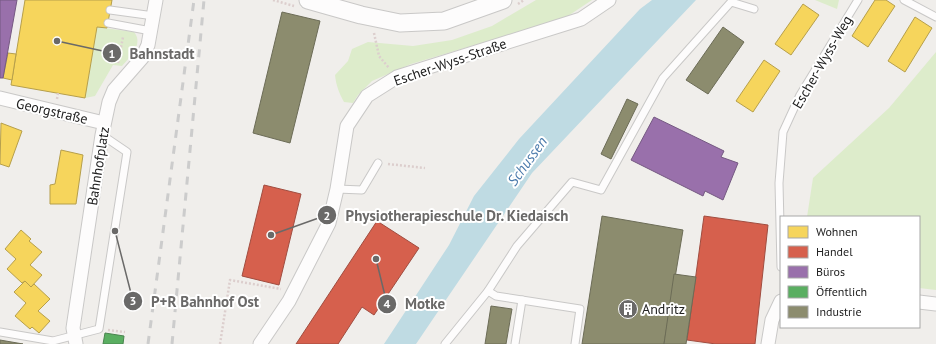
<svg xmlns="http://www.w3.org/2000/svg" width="936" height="344" viewBox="0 0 936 344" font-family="'PT Sans',sans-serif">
<rect width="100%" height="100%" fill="#f0eeeb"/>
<g fill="#ddeccb">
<path d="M536 0H592L565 18 411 64 372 81 358 95 353 103 344 102C339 93 336 85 335 75L348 61 352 49 368 42 413 46 452 40 492 26Z"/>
<path d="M815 0H839L837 9Z"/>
<path d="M97 27 134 32C144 44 130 57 122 66L113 65 95 96 85 98Z"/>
<path d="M936 52V290L919 288V217H807L813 178 889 108Z"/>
</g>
<path fill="#bfdbe3" d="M652 0H696L532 173 416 344H384L449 245 474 196 519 139 640 9Z"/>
<g fill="#f6d55c" stroke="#b69f4b">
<path d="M25 0H112L107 28 97 27 85 98 11 85Z"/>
<path d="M875 0H886L895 6 868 47 852 36Z"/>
<path d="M803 4 819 15 791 55 775 44Z"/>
<path d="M915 17 932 28 905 72 888 61Z"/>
<path d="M8 53 16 54 12 80 3 78Z"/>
<path d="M764 60 780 71 753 112 736 101Z"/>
<path d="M1 123 22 131 9 167 0 164Z"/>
<path d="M61 150 83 155 76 204H50V185L55 184Z"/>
<path d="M21 230 31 239 29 241 42 252 30 265 42 275 31 287 25 281 22 283 7 269 16 259 5 249Z"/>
<path d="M25 281 31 287 34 284 50 299 38 311 50 321 39 333 32 327 30 329 15 316 26 303 14 292Z"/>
</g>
<g fill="#d6604d" stroke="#a04d40">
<path d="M264 185 301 194 279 285 242 276Z"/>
<path d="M704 216 768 225 755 344H716L687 340Z"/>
<path d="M377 221 419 248 374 315 362 307 338 344H296Z"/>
</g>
<g fill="#9970ab" stroke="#755982">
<path d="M0 0H17L3 78H0Z"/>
<path d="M654 117 724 151 721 157 738 163 723 200 705 191 703 196 631 160Z"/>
</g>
<path fill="#5aae61" stroke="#49844e" d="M105 333 124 336 123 344H103Z"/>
<g fill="#8c8c6e" stroke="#6c6c57">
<path d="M282 12 320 21 290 143 253 133Z"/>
<path d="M723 27 744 42 708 94 686 80Z"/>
<path d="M627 99 638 104 611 159 601 154Z"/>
<path d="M602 216 683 230 664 344H582Z"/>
<path d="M674 274 696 277 686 344H664Z"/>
<path d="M491 306 512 309 506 344H485Z"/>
<path d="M0 340 23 344H0Z"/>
</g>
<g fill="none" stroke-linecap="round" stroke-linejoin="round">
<defs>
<g id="service">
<path d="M904 0 936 17"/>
<path d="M110 10 154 16"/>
<path d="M108 23 151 31"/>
<path d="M337 189 362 190 378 163"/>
<path d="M781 267 779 183 783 132 800 95 858 0"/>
<path d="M488 291 496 296 580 309 575 344"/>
<path d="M0 332 53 341 99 329 127 152 102 135"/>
<path d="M445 344 488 291 517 246 572 182 601 190 663 78 731 2 754 9"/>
<path d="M515 344 522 300"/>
</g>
<g id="minor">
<path d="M0 98 104 123"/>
<path d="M919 302 936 304"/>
<path d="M76 344 73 328 102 135 109 102 114 90 142 58 148 45 156 0"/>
<path d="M260 344 289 301 329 223 337 189 347 126 367 96 397 77 581 19 609 0"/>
<path d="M768 344 772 320 781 301"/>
</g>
<path id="tertiary" d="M308 0 361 15 400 23 444 21 503 0"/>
</defs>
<use href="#service" stroke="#c9c8c7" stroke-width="9"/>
<use href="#minor" stroke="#c9c8c7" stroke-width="15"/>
<use href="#tertiary" stroke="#c9c8c7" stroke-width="19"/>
<g stroke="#dccecd" stroke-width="2.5" stroke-dasharray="2 2" stroke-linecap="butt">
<path d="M273 0 294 6"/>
<path d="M518 4 524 0"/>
<path d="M374 33 379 56 389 68"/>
<path d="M118 63 123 37"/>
<path d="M57 99 58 93"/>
<path d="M388 164 425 168"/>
<path d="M108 330 125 332"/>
<path d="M220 344 230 280 281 289"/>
</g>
<use href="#service" stroke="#fdfcfc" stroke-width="7"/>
<use href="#minor" stroke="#fdfcfc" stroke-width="13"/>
<use href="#tertiary" stroke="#fdfcfc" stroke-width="17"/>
<g stroke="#ccc" stroke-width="3" stroke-dasharray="8 8" stroke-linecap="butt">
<path d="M148 344 194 0"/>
<path d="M172 344 204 0"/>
</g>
</g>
<defs>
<symbol id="building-disc" viewBox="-11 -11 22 22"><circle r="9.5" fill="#6a6968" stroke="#fff"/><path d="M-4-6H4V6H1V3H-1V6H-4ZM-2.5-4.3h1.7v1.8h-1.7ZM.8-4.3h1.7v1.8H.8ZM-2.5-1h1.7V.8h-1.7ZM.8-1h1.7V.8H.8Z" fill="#fff"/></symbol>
</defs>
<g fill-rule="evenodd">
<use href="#building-disc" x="617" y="298" width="22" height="22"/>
</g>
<g text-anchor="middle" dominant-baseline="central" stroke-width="4" stroke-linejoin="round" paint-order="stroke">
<g font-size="14" fill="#222" stroke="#fff">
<text transform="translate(450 62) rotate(-19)">Escher-Wyss-Straße</text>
<text transform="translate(822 62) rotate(-60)">Escher-Wyss-Weg</text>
<text transform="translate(52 111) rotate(13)">Georgstraße</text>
<text transform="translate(98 166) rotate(-81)">Bahnhofplatz</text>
</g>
<g font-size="14" fill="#222" stroke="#fff" text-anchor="start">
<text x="642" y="309">Andritz</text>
</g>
<g font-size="15" font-style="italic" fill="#4a7aab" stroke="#fff">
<text transform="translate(527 161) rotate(-54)">Schussen</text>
</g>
</g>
<path fill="none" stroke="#6a6968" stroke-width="1.5" d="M57 41L112 53M271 235L327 215M115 231L133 301M376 259L387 304"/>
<g fill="#6a6968" stroke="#fff" stroke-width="1.5">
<circle cx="57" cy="41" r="4"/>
<circle cx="271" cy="235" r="4"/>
<circle cx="115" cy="231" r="4"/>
<circle cx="376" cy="259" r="4"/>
<circle cx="112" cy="53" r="10"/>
<circle cx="327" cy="215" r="10"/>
<circle cx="133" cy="301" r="10"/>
<circle cx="387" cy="304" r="10"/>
</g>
<g font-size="12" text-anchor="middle" font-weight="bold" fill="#fff">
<text x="112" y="58">1</text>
<text x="327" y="220">2</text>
<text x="133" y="305">3</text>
<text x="387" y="308">4</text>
</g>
<g font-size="15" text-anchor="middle" font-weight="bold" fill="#6a6968" stroke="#fff" stroke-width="4" stroke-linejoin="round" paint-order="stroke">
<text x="162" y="59">Bahnstadt</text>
<text x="457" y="221">Physiotherapieschule Dr. Kiedaisch</text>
<text x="205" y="307">P+R Bahnhof Ost</text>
<text x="425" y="309">Motke</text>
</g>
<rect x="780" y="216" width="140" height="112" fill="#ffffff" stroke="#a7a7a7"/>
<rect x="788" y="226" width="20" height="12" fill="#f6d55c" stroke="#a7a7a7"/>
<text x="816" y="236" font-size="12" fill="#222222">Wohnen</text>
<rect x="788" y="246" width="20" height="12" fill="#d6604d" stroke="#a7a7a7"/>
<text x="816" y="256" font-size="12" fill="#222222">Handel</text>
<rect x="788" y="266" width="20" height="12" fill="#9970ab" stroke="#a7a7a7"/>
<text x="816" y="276" font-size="12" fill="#222222">Büros</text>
<rect x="788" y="286" width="20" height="12" fill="#5aae61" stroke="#a7a7a7"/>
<text x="816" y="296" font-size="12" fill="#222222">Öffentlich</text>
<rect x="788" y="306" width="20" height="12" fill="#8c8c6e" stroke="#a7a7a7"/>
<text x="816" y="316" font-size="12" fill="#222222">Industrie</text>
</svg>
